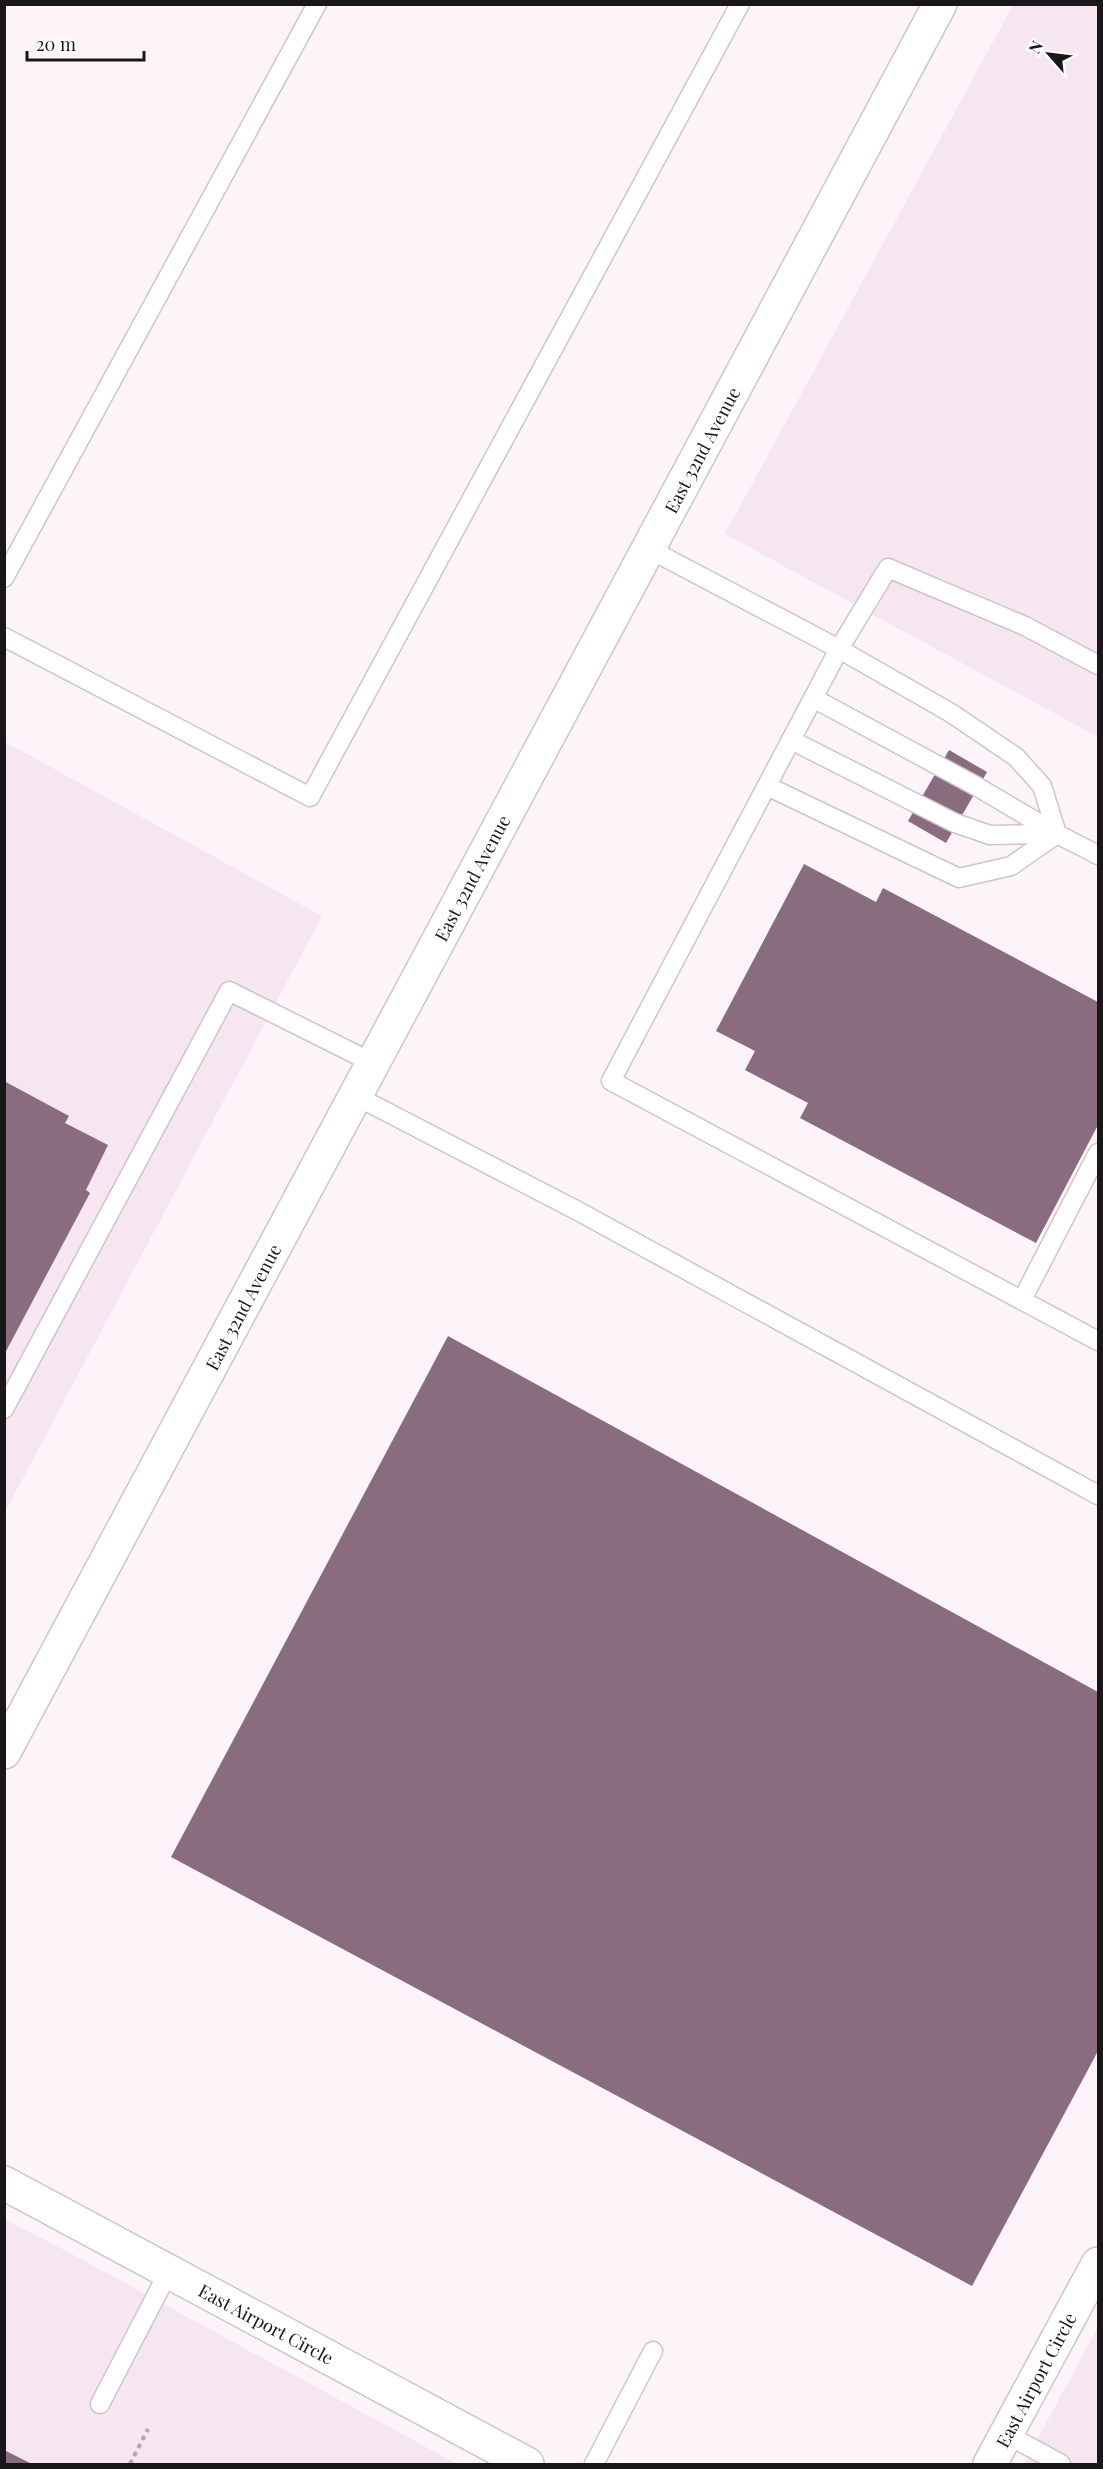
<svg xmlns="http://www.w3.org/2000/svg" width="1103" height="2469" viewBox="0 0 1103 2469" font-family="'Playfair Display',serif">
<rect width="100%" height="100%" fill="#fcf4f9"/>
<g fill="#f6e6f0">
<path d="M1013 5H1098V737L725 534Z"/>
<path d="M5 742 322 916 5 1512Z"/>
<path d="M4 2219 70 2253 457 2464H5Z"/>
<path d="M1098 2327V2464H1024Z"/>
</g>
<g fill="#8a6c7f">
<path d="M949 750 987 772 946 843 908 821Z"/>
<path d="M804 864 876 902 883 888 1098 1002V1125L1036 1243 800 1118 808 1103 745 1070 755 1051 716 1031Z"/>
<path d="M4 1081 69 1116 65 1123 108 1145 86 1190 90 1193 4 1355Z"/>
<path d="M448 1336 1098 1692V2051L972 2286 171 1857Z"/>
<path d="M4 2450 32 2464H4Z"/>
</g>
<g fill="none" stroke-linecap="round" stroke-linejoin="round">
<defs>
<g id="lane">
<path d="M649 549 839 649 951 713 1016 757 1042 786 1057 834"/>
<path d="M4 578 317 4"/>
<path d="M4 637 310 797 740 4"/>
<path d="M1098 665 1025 626 888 568 839 649 611 1081 1098 1341"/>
<path d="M813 698 976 786 1057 834"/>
<path d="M791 740 955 823 990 835 1057 834"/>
<path d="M767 786 959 878 1011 866 1057 834 1098 855"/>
<path d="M356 1096 576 1210 1098 1495"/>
<path d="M1022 1300 1098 1153"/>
<path d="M4 1409 229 991 373 1063"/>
<path d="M100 2404 169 2271"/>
<path d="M1006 2434 1061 2464"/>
<path d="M594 2464 653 2351"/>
</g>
<g id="street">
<path d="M4 2183 527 2464"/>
<path d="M990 2464 1098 2264"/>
</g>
<path id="secondary" d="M4 1752 940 4"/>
</defs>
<use href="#lane" stroke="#cdc5ca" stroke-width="21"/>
<use href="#street" stroke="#cdc5ca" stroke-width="36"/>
<use href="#secondary" stroke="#cdc5ca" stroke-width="36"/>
<path stroke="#aea8ac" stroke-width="4" stroke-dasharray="4.5 4.5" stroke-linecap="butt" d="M130 2464 148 2429"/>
<use href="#lane" stroke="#fff" stroke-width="18"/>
<use href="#street" stroke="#fff" stroke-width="33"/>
<use href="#secondary" stroke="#fff" stroke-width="33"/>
</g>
<g text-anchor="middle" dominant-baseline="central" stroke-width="4.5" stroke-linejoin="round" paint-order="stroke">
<g font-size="18" fill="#1a1719" stroke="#fff">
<text transform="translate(702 450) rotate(-62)">East 32nd Avenue</text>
<text transform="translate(472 878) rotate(-62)">East 32nd Avenue</text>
<text transform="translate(243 1307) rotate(-62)">East 32nd Avenue</text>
<text transform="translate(266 2324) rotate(28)">East Airport Circle</text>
<text transform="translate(1036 2380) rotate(-62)">East Airport Circle</text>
</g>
</g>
<rect width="1103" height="2469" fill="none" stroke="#1a1719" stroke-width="12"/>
<g transform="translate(1049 54) rotate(298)" stroke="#ffffff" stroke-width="4.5" paint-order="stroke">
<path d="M0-4.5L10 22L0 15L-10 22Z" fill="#1a1719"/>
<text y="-9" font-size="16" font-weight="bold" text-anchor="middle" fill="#1a1719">N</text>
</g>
<path d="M27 51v9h117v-9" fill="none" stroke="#1a1719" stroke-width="3"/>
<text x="36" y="51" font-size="18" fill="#1a1719" stroke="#ffffff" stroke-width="4.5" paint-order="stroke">20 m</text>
</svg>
